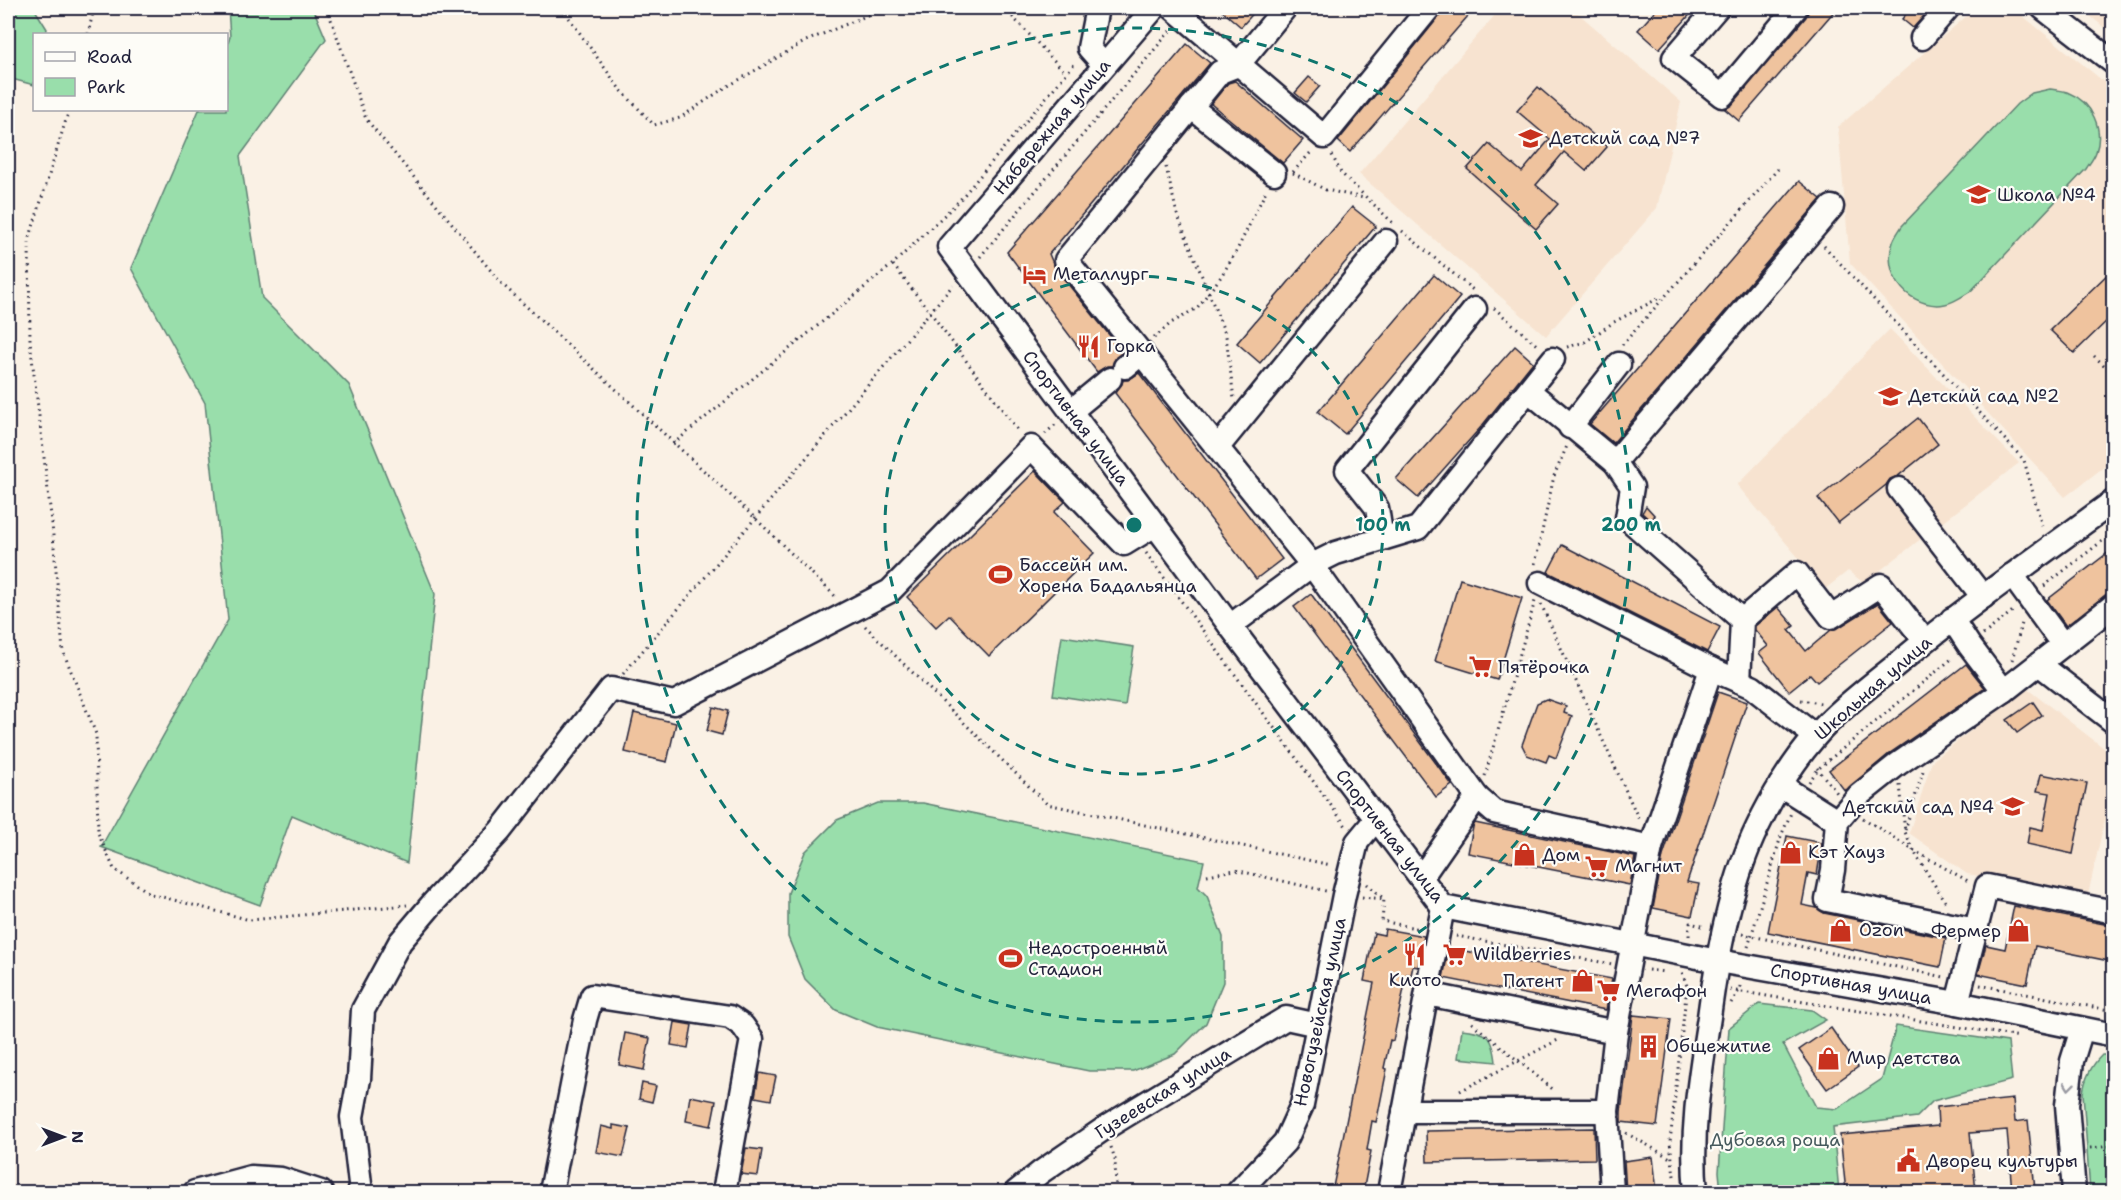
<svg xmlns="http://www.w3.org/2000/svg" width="2121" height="1200" viewBox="0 0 2121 1200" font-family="'Shantell Sans',sans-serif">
<rect width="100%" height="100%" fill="#faf1e5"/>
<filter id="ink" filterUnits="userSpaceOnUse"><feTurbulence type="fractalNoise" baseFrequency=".0167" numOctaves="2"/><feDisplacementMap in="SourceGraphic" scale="12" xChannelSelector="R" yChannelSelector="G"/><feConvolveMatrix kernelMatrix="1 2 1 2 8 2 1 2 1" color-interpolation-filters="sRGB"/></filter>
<g filter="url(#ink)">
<g fill="#f7e3d0">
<path d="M1501 8H1572L1681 102 1657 208 1546 336 1359 174Z"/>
<path d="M1976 8H2013L2113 89V460L2065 497 1850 263 1838 127Z"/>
<path d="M2096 8H2113V34L2090 16Z"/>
<path d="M1890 329 2019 463 1864 583 1848 571 1825 589 1737 485Z"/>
<path d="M2026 688 2113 755V782L2088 895 1967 874 1909 833 1932 761Z"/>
</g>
<g fill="#99deab" stroke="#5e8073" stroke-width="1.5">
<path d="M8 8H34L47 29 46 34H34V85L8 78Z"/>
<path d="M228 8H313L326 39 240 156 262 298 349 385 435 594 407 863 292 815 260 905 101 847 228 620 205 403 131 268 199 110H226L227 46 230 37Z"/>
<path d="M2050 89C2056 90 2064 90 2069 93 2092 102 2104 129 2096 152 2094 158 2089 164 2086 169L1971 291C1960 298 1950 305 1937 305 1905 304 1882 272 1893 242 1895 236 1899 231 1902 226L2017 104 2032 93Z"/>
<path d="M1062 636 1134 647 1125 706 1053 695Z"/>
<path d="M878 803H923L1204 861 1198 887 1207 896 1223 937V982L1206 1023 1175 1054 1133 1071H1089L877 1027 836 1010 805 979 788 937V893L805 852 837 820Z"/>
<path d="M1759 1004 1812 1010 1826 1020 1783 1044 1816 1107 1837 1109 1882 1079 1896 1026 2008 1042 2012 1080 1933 1101 1917 1117 1833 1127 1839 1192H1721L1719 1172 1729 1028Z"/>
<path d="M1462 1029C1488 1032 1493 1035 1496 1062L1458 1058Z"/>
<path d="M2102 1055H2113V1192H2090L2083 1093C2085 1077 2091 1066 2102 1055Z"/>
</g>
<g fill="#efc39e" stroke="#22223b" stroke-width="1.5">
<path d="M1219 8H1258L1241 27Z"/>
<path d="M1446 8H1475L1350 152 1338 141Z"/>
<path d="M1658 8H1696L1659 49 1638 30Z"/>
<path d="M1809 8H1837L1739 121 1725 109 1732 105 1806 17Z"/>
<path d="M1911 8H1931L1913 28 1902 19Z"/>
<path d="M1187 44 1210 63 1049 254 1055 268 1123 352 1116 357 1112 366H1107L1097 372 1007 252Z"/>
<path d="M1309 77 1320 86 1306 102 1295 93Z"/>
<path d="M1235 81 1303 140 1283 163 1211 104 1228 83Z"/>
<path d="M1538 87 1607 147 1586 171 1564 152 1536 185 1558 204 1536 229 1467 169 1489 144 1522 172 1550 139 1517 111Z"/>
<path d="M1799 181 1821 199 1613 443 1590 424Z"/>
<path d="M1352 207 1376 226 1260 363 1237 343Z"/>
<path d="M2114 268V314L2074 353 2050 330Z"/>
<path d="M1434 275 1460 297 1345 434 1318 412Z"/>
<path d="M1515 346 1533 362 1481 427 1418 498 1396 479Z"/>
<path d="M1139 373 1282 559 1256 579 1115 393 1122 384 1123 380H1128Z"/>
<path d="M1918 418 1938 444 1898 476 1890 479 1886 485 1838 523 1818 498Z"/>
<path d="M1035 471 1065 502 1054 512 1094 553 989 656 949 615 936 627 907 597Z"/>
<path d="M1646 506 1655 516 1650 520 1642 513Z"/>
<path d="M1562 545 1720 627 1707 652 1548 572Z"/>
<path d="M2114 548V588L2066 626 2047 600Z"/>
<path d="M1460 579 1522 598 1497 680 1435 661Z"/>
<path d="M1311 594 1452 785 1436 797 1294 607Z"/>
<path d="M1878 603 1893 622 1817 682 1810 674 1789 691 1759 653 1768 646 1755 630V626L1778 607 1794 626 1789 630 1806 651 1831 630 1838 628Z"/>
<path d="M1966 664 1985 688 1890 753 1845 791 1829 770Z"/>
<path d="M1718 692 1747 702 1687 882 1699 884 1692 916 1653 908 1663 856Z"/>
<path d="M1546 699 1566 706 1564 713 1572 716 1556 758 1549 755 1546 762 1527 755 1522 745 1537 703Z"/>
<path d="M2033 702 2042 715 2017 733 2007 720Z"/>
<path d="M713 707 728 711 722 735 707 731Z"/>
<path d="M634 713 676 723 667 762 625 752Z"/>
<path d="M2041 774 2087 783 2073 854 2027 844 2030 827 2043 830 2050 793 2037 791Z"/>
<path d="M1475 823 1635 857 1630 885 1468 853 1473 827Z"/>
<path d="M1787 836 1822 843 1817 875 1808 873 1802 905 1817 908 1824 913 1946 938 1940 967 1768 932Z"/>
<path d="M2014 906 2114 926V962L2035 946 2027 984 1978 974 1986 945 2005 949Z"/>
<path d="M1385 929 1424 936 1418 967 1413 966 1411 975 1407 974 1393 1041 1390 1040 1384 1068 1387 1069 1378 1114 1376 1122 1372 1121 1367 1150 1371 1151 1363 1192H1332L1374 983 1364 981 1374 933 1384 935Z"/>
<path d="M1449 948 1612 979 1606 1010 1443 978Z"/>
<path d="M1633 1015 1671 1019 1657 1126 1621 1122V1112Z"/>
<path d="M675 1022 692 1025 688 1048 671 1045Z"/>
<path d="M1831 1028 1858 1067 1827 1089 1799 1050Z"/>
<path d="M625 1033 650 1038 644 1070 619 1065Z"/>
<path d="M759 1073 776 1076 771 1100 755 1097Z"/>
<path d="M642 1083 656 1086 652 1102 639 1099Z"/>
<path d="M690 1096 716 1101 711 1126 686 1121Z"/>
<path d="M2013 1099 2015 1122 2028 1120 2035 1190 2012 1192 2007 1130 1970 1133 1976 1192H1846L1840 1135 1938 1126 1937 1107Z"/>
<path d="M613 1125 630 1128 623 1157 596 1152 601 1126 613 1129Z"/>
<path d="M1594 1128 1595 1159 1427 1162 1426 1131Z"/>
<path d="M746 1148 762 1150 758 1176 741 1174Z"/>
<path d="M1653 1157 1657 1192H1626L1624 1161Z"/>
</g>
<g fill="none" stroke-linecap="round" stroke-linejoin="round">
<defs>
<g id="minor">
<path d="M1097 8 1089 48 1104 65"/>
<path d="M1154 8 949 247 1230 626 1443 907 1718 961 1957 1003 2114 1035"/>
<path d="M1173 8 1324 137 1429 8"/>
<path d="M1285 8 1238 65 1220 72 1066 260 1312 565 1477 797 1421 878"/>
<path d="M1717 8 1674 58 1722 96 1796 8"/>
<path d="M2043 8 2114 63"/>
<path d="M1922 38 1948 8"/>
<path d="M1191 107 1274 173"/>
<path d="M1125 367 1142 353"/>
<path d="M1529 391 1615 462 1632 487 1627 518 1742 620"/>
<path d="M1071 411 1110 379"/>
<path d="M1570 427 1619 364"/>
<path d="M1218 447 1386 241"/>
<path d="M1615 462 1832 207"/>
<path d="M1899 489 1983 597"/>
<path d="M1382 539 1377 508 1347 470 1475 309"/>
<path d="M2012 575 2063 645"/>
<path d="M1540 583 1711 669 1752 687 1815 736"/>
<path d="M1952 619 1969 645 2004 691"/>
<path d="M1230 626 1312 565 1336 553 1418 528 1553 359"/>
<path d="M2039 664 2114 722"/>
<path d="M1739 681 1742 620 1797 573 1831 617 1881 585 1925 641"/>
<path d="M1780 785 1837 821"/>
<path d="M1477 797 1494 812 1651 847"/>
<path d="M1976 930 1827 900 1833 870 1837 821 1859 795 1898 764 2004 691 2114 605"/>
<path d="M1427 994 1616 1032"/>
<path d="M1957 1003 1987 886 2114 912"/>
<path d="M1404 1111H1607"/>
<path d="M195 1192 251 1177 281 1179 321 1192"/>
<path d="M361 1192 352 1117 359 1079 363 1010 400 942 433 903 500 831 611 689 674 703 890 591 1031 447 1124 544 1155 525"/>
<path d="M551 1192 585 1020 592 996 730 1017 743 1026 752 1039 724 1192"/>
<path d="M1016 1192 1041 1172 1105 1128 1286 1018 1318 1025"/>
<path d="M1238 1192 1285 1142 1302 1105 1344 895 1357 842 1376 819"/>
<path d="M1389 1192 1443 907"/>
<path d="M1612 1192 1607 1111 1616 1032 1651 847 1711 669"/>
<path d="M1696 1192C1690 1133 1700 1075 1709 1017 1717 956 1730 884 1757 828 1771 798 1793 762 1815 737 1837 711 1870 686 1896 665 1966 607 2040 555 2114 501"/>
<path d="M2074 1192 2067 1105 2072 1061 2082 1029"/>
</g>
</defs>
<use href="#minor" stroke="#22223b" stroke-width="27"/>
<g stroke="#22223b" stroke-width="3" stroke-dasharray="1.5 4.5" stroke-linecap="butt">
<path d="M327 8 366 119 501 283 755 518 837 598"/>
<path d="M562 8 619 88 654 125 680 118 723 89 806 41 885 8"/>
<path d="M1004 8 1066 73"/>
<path d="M88 34 94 8"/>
<path d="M69 110 29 240 30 341 52 524 63 651 96 734 98 833 114 869 151 894 250 920 407 905"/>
<path d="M1332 155 1341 173 1393 223"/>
<path d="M1166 167 1177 214 1226 336 1234 399"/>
<path d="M1293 172 1313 150"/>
<path d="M1293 173 1326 190 1364 198"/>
<path d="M1402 231 1473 290"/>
<path d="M1824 246 2024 460 2043 530"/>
<path d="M980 257 1171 30"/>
<path d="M893 265 930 312 1019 432"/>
<path d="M1494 308 1539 347"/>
<path d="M1154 338 1171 323 1197 308 1220 278 1235 254 1267 189"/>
<path d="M1622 345 1778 169"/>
<path d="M1567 347 1585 342 1614 322 1661 297"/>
<path d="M2094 356 2114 374"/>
<path d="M1045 434 1056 424"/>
<path d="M673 444 893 264 958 202 1076 62"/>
<path d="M1146 553 1346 826"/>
<path d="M1535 564 1554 476 1567 446"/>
<path d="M2044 586 2114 532"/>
<path d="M1541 604 1640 822"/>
<path d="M865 626 1047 804 1331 865"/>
<path d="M1983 635 2015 609"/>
<path d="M2012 660 2022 623"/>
<path d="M623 674 953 285"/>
<path d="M1801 700 1821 703"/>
<path d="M1817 768 1837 793"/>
<path d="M1485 776 1535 601"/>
<path d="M1809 782 1818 769 1954 657"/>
<path d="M1900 785 1905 832 1913 850 1947 905"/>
<path d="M1863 818 1913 850 1968 881"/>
<path d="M1905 830 1923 771"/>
<path d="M1207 875 1235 870 1326 891"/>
<path d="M1367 884 1384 899"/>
<path d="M1362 897 1384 899 1382 921 1420 929"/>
<path d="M1742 934 1944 977"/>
<path d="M1456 936 1612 964"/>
<path d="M1689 936 1690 923 1706 927"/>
<path d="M1748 947 1781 836 1791 813"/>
<path d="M1648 970 1665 972"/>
<path d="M1980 985 2114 1011"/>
<path d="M1730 990 2020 1037"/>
<path d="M1731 1003 1739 991 1741 982"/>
<path d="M1472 1023 1555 1091"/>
<path d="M1460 1091 1558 1040"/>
<path d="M1626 1133 1672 1159"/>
<path d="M1111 1147 1115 1159 1116 1192"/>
<path d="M2090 1148 2114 1146"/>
<path d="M1674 1176 1670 1142 1687 986 1682 972"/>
</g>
<use href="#minor" stroke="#fdfcf7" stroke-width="22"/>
</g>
<defs><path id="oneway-chevron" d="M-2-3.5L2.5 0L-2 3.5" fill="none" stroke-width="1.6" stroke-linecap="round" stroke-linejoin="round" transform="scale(1.5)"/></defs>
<use stroke="#9a9aa2" href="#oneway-chevron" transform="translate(2069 1086) rotate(97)"/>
</g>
<g fill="none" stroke="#0f766e" stroke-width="3" stroke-dasharray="10 8">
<circle cx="1134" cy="525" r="249"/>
<circle cx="1134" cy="525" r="497"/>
</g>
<defs>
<symbol id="school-bare" viewBox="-9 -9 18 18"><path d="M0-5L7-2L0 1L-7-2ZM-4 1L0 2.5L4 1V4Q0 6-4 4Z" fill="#c8321e" stroke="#fdfcf7" stroke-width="2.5" paint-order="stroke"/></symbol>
<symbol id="hotel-bare" viewBox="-9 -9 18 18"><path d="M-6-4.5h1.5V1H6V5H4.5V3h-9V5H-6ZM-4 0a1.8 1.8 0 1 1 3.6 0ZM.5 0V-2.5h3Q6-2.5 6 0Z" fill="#c8321e" stroke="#fdfcf7" stroke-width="2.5" paint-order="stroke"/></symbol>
<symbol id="restaurant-bare" viewBox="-9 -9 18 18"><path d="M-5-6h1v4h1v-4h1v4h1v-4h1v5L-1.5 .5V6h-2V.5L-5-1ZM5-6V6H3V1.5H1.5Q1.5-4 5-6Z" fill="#c8321e" stroke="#fdfcf7" stroke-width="2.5" paint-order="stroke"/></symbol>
<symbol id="stadium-bare" viewBox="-9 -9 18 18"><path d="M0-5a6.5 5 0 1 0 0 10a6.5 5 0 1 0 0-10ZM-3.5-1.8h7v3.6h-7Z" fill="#c8321e" stroke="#fdfcf7" stroke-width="2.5" paint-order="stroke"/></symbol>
<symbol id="supermarket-bare" viewBox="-9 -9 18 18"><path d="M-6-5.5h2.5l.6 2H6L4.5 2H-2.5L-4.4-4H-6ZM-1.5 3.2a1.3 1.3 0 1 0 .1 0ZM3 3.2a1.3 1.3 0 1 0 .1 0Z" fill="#c8321e" stroke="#fdfcf7" stroke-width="2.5" paint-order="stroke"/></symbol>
<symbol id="shop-bare" viewBox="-9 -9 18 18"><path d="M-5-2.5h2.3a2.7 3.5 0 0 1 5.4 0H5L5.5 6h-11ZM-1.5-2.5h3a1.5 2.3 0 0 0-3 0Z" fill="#c8321e" stroke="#fdfcf7" stroke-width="2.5" paint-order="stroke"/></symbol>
<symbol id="building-bare" viewBox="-9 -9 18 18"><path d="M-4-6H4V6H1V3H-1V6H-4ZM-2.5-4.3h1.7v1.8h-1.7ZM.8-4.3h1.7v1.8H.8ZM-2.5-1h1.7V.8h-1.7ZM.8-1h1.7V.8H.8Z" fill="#c8321e" stroke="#fdfcf7" stroke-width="2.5" paint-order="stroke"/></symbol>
<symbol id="civic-bare" viewBox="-9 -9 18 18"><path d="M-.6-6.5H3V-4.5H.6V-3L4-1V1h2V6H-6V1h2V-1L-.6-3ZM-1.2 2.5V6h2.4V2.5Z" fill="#c8321e" stroke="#fdfcf7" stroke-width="2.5" paint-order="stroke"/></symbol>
</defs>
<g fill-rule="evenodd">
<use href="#school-bare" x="1514" y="122" width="33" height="33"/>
<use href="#school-bare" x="1962" y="178" width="33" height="33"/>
<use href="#hotel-bare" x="1018" y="258" width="33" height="33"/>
<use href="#restaurant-bare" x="1072" y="330" width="33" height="33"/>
<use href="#school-bare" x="1874" y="380" width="33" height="33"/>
<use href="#stadium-bare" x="984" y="558" width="33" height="33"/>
<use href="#supermarket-bare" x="1464" y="650" width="33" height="33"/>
<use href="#school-bare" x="1996" y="790" width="33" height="33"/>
<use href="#shop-bare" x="1774" y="836" width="33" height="33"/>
<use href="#shop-bare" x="1508" y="838" width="33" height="33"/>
<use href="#supermarket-bare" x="1580" y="850" width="33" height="33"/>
<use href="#shop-bare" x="1824" y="914" width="33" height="33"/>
<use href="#shop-bare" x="2002" y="914" width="33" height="33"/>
<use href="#restaurant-bare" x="1398" y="938" width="33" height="33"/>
<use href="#supermarket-bare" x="1438" y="938" width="33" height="33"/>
<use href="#stadium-bare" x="994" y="942" width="33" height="33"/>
<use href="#shop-bare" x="1566" y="964" width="33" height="33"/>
<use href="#supermarket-bare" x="1592" y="974" width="33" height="33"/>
<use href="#building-bare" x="1632" y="1030" width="33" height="33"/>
<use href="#shop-bare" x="1812" y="1042" width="33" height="33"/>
<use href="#civic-bare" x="1892" y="1144" width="33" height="33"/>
</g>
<g text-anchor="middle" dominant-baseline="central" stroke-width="4.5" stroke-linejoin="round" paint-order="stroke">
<g font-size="18" fill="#22223b" stroke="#fdfcf7">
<text transform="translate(1052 127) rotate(-50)">Набережная улица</text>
<text transform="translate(1076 418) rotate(53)">Спортивная улица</text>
<text transform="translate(1873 688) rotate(-41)">Школьная улица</text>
<text transform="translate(1390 836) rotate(52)">Спортивная улица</text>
<text transform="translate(1851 984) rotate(10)">Спортивная улица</text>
<text transform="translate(1320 1012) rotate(-78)">Новогузейская улица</text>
<text transform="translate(1163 1093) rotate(-32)">Гузеевская улица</text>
</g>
<g font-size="18" fill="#22223b" stroke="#fdfcf7" text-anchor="start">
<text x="1549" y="138">Детский сад №7</text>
<text x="1997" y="195">Школа №4</text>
<text x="1053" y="274">Металлург</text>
<text x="1107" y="346">Горка</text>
<text x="1908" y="396">Детский сад №2</text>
<text x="1019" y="565">Бассейн им.<tspan x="1019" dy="21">Хорена Бадальянца</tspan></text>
<text x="1498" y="667">Пятёрочка</text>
<text x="1994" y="807" text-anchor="end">Детский сад №4</text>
<text x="1808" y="852">Кэт Хауз</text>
<text x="1542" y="855">Дом</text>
<text x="1615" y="866">Магнит</text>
<text x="1859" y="930">Ozon</text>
<text x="2001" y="931" text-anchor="end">Фермер</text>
<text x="1028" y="948">Недостроенный<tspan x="1028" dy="21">Стадион</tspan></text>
<text x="1473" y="954">Wildberries</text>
<text x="1415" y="980" text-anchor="middle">Киото</text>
<text x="1564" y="981" text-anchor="end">Патент</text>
<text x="1626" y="991">Мегафон</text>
<text x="1666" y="1046">Общежитие</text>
<text x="1847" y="1058">Мир детства</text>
<text x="1926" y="1161">Дворец культуры</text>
</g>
<g font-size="18" fill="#465a5d" stroke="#fdfcf7">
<text x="1775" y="1140">Дубовая роща</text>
</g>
</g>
<circle cx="1134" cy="525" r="9" fill="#0f766e" stroke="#fdfcf7" stroke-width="3"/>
<g font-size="18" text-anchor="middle" font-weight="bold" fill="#0f766e" stroke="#fdfcf7" stroke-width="4.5" stroke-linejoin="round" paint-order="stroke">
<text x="1383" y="531">100 m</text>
<text x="1631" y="531">200 m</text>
</g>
<rect width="2121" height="1200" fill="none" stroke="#fdfcf7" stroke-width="30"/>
<rect x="15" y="15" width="2091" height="1170" fill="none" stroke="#22223b" stroke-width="2" filter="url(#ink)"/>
<rect x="33" y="33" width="195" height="78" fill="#fdfcf7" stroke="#a5a5ac" stroke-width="1.5"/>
<rect x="45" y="52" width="30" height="9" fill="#fdfcf7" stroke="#a5a5ac" stroke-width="1.5"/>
<text x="87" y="63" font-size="18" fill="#22223b">Road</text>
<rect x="45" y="78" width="30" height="18" fill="#99deab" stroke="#a5a5ac" stroke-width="1.5"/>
<text x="87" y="93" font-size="18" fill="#22223b">Park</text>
<g transform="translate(63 1137) rotate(90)" stroke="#fdfcf7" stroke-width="4.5" paint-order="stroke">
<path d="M0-4.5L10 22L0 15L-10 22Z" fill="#22223b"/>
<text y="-9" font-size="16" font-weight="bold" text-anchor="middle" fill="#22223b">N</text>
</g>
</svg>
